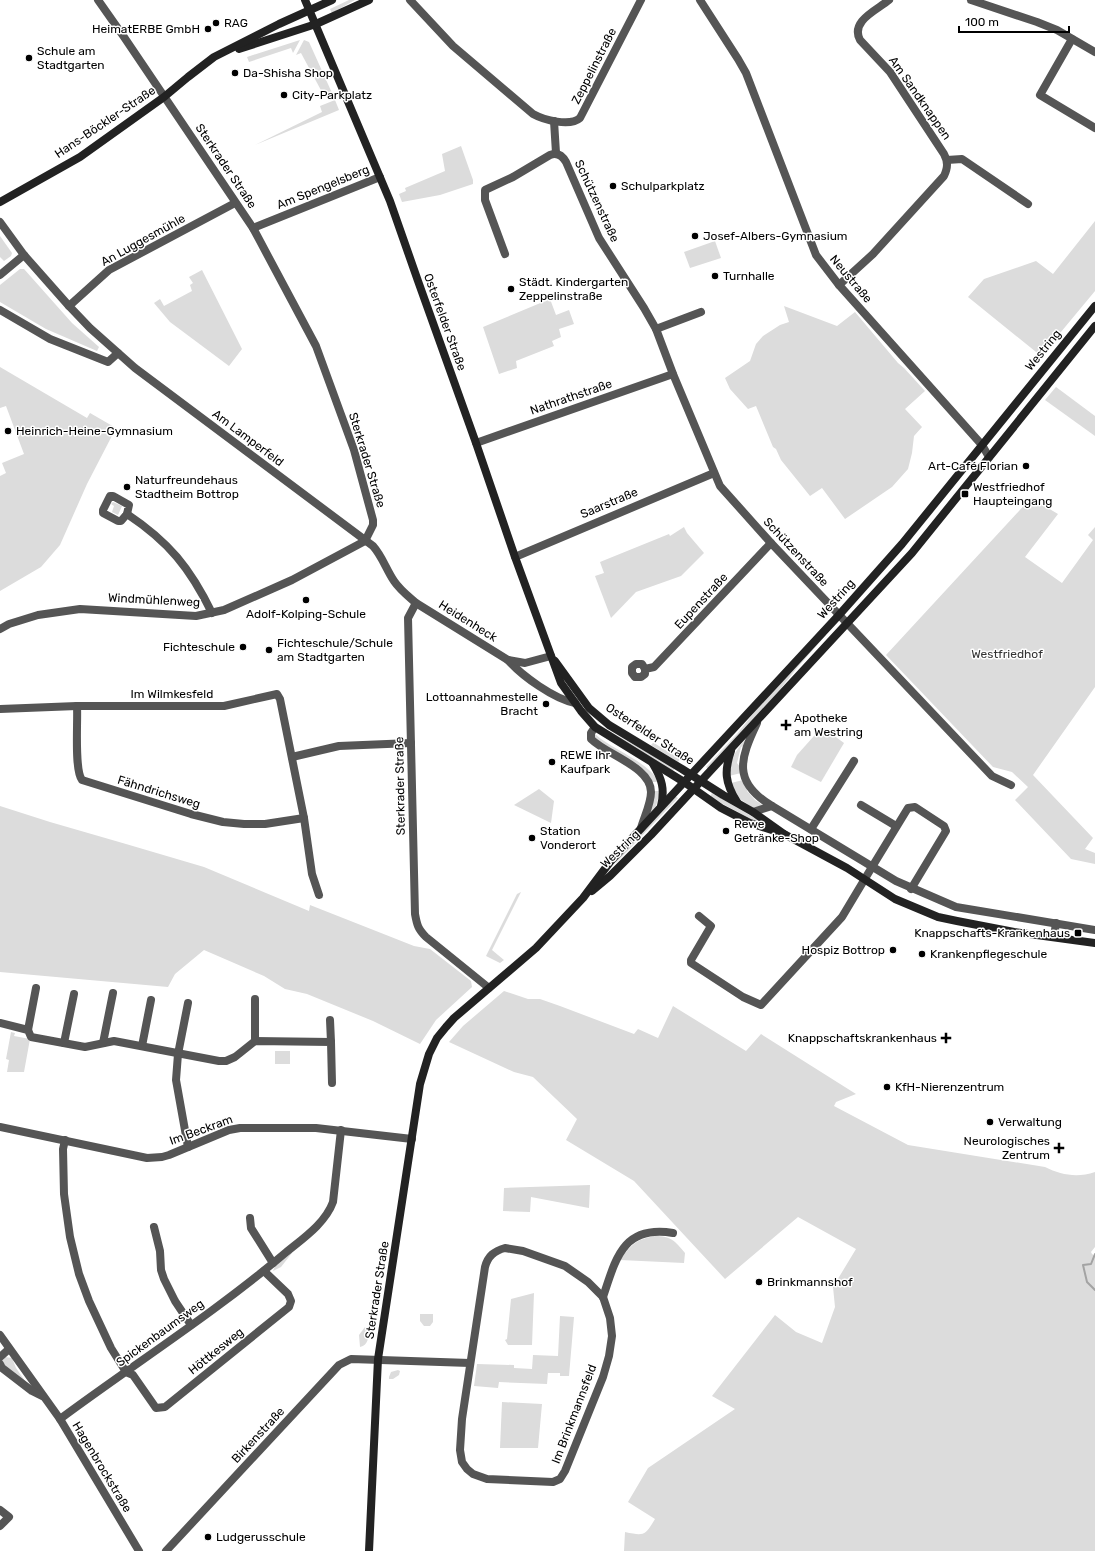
<svg xmlns="http://www.w3.org/2000/svg" width="1095" height="1551" viewBox="0 0 1095 1551" font-family="Rubik,sans-serif">
<rect width="100%" height="100%" fill="#fff"/>
<g fill="#dcdcdc">
<path d="M349 0H355L332 13 330 9Z"/>
<path d="M300 40 293 53 291 48 249 62 247 57Z"/>
<path d="M304 40 309 42 332 93 320 99 318 97 323 94 301 53 296 55Z"/>
<path d="M335 100 339 110 255 145 322 112 320 106Z"/>
<path d="M461 146 473 180V184L440 195 402 202 399 194 406 191 405 188 445 171 442 154Z"/>
<path d="M1095 221V291L1041 356 968 297 984 279 1036 261 1053 274Z"/>
<path d="M0 236 12 253 11 256 4 261 0 257Z"/>
<path d="M715 241 721 258 690 268 684 252Z"/>
<path d="M20 269H24L72 323 99 347 97 351 46 329 0 302V285Z"/>
<path d="M202 270 242 349 229 366 170 322 154 303 160 299 164 306 192 291 190 285 193 283 189 277Z"/>
<path d="M550 299 556 315 569 310 574 324 559 329 561 337 552 341 554 346 516 361 517 368 499 374 483 327Z"/>
<path d="M784 306 837 326 855 312 898 363 904 368 925 391 905 409 922 427 914 436 912 453 908 469 892 487 845 519 822 488 810 496 781 460 776 449 773 447 756 406 748 409 730 389 725 378 750 361 756 344 763 336 780 325 789 322Z"/>
<path d="M0 367 87 418 90 413 116 428 87 484 60 545 41 567 0 591V476L6 473 2 463 24 454 6 406 0 408Z"/>
<path d="M1056 387 1095 416V436L1045 400Z"/>
<path d="M1031 498 1058 514 1025 557 1062 583 1093 540 1088 535 1095 527V687L1033 775 1093 838 1085 849 1095 853V864L1071 859 1015 800 1028 787 1012 772 993 767 886 655Z"/>
<path d="M113 502 122 506 118 515 112 512 114 506 111 504Z"/>
<path d="M684 527 687 533 704 553 681 576 636 592 611 618 595 576 604 573 600 562 669 534 670 536Z"/>
<path d="M825 634 826 635 797 668 778 692 708 769 706 767 737 734 760 705Z"/>
<path d="M822 727 844 743 821 782 791 767 797 755Z"/>
<path d="M606 730 611 732 675 768 673 771Z"/>
<path d="M595 734C614 751 646 760 659 782H651L596 742 594 736Z"/>
<path d="M745 740 746 741 745 745 741 747 737 763 740 767 741 773 729 776C732 759 733 753 745 740Z"/>
<path d="M653 743H654L680 759 678 762 651 745Z"/>
<path d="M743 780 747 787V791L755 800 764 806 753 808 740 799 731 783Z"/>
<path d="M539 789 554 801 551 823 514 805Z"/>
<path d="M654 791H660L656 806 647 816Z"/>
<path d="M712 793 758 820 762 825 710 797Z"/>
<path d="M675 796 678 798 616 863V862Z"/>
<path d="M0 806 50 822 126 844 204 867 309 911 310 905 414 946 430 949 471 981 472 987 436 1020 420 1044 373 1021 307 994 285 989 264 976 204 950 175 974 168 987 0 972Z"/>
<path d="M521 892 492 950 504 960 500 963 486 956 517 894Z"/>
<path d="M504 991 528 999H540L560 1006 634 1034 638 1029 658 1038 673 1006 746 1051 761 1034 856 1094 836 1102 834 1106 908 1145 1045 1167C1061 1175 1077 1178 1095 1172V1247L1091 1252 1092 1254 1095 1256V1551H624L625 1532C644 1536 645 1536 655 1519L628 1502 648 1468 735 1409 712 1396 775 1315 796 1332 822 1343 835 1307 833 1287 856 1249 798 1217 725 1279 634 1181 566 1140 577 1119 533 1077 514 1072 449 1042 463 1026Z"/>
<path d="M11 1032 15 1033 14 1036 30 1039 24 1072H7L9 1060 6 1059Z"/>
<rect x="275" y="1051" width="15" height="13"/>
<path d="M590 1185 589 1208 531 1197 530 1212 503 1211 504 1188Z"/>
<path d="M655 1236C671 1236 675 1241 685 1253L684 1263 620 1260C632 1244 635 1240 655 1236Z"/>
<path d="M291 1252 292 1253 281 1267 273 1271 275 1266Z"/>
<path d="M534 1293 532 1345H508L505 1340 507 1339 511 1299Z"/>
<path d="M420 1314H433V1322L430 1326H424L420 1321Z"/>
<path d="M560 1316 574 1317 569 1376H560V1373H548L547 1384 499 1382 498 1388 474 1386 477 1364 514 1365V1368L532 1369 533 1355 558 1356Z"/>
<path d="M365 1327 369 1330C368 1337 369 1345 360 1347L359 1335Z"/>
<path d="M5 1357 12 1358 16 1368 30 1388 1 1363Z"/>
<path d="M398 1370 400 1371 399 1375 393 1379H389V1377L391 1372Z"/>
<path d="M502 1402 542 1404 538 1448H500Z"/>
</g>
<g fill="none" stroke-linecap="round" stroke-linejoin="round">
<path stroke="#a3a3a3" stroke-width="2" d="M1095 1254 1091 1264 1083 1265 1087 1282 1095 1290"/>
<g stroke="#555" stroke-width="8">
<path d="M98 0 124 37 253 228 316 346 354 450 373 520V525L365 541"/>
<path d="M410 0 453 46 533 114C544 120 570 127 580 118L641 0"/>
<path d="M700 0 738 59 746 73 816 255 839 285 982 445 989 457"/>
<path d="M971 0 1037 22 1057 30 1095 52"/>
<path d="M1072 39 1040 95 1095 128"/>
<path d="M554 121 556 153"/>
<path d="M947 160 962 159 1028 204"/>
<path d="M0 222 24 255 69 306 90 328 135 368 373 546C382 556 386 569 394 581 400 590 408 596 416 603L508 660C522 676 554 699 575 703"/>
<path d="M253 228 380 177"/>
<path d="M505 254 485 200V190L513 177 550 155C557 152 562 155 566 162L599 238 644 308 656 329 673 374 720 486 771 543 992 776 1011 785"/>
<path d="M0 275 24 255"/>
<path d="M839 285 873 254 944 176C948 167 948 162 944 154L890 72 860 40C850 21 877 10 889 0"/>
<path d="M69 306 109 270 235 203"/>
<path d="M0 310 50 339 108 362 118 353"/>
<path d="M656 329 701 312"/>
<path d="M476 443 673 374"/>
<path d="M110 496H113L129 505 127 514 121 521H118L103 513V510Z"/>
<path d="M127 514C169 542 190 568 212 613"/>
<path d="M515 557 714 473"/>
<path d="M416 603 408 618 415 914C417 925 418 929 426 937L489 988"/>
<path d="M0 629 9 624 38 615 80 609 196 616 224 610 292 580 365 541"/>
<path d="M508 660 525 663 551 656"/>
<path d="M645 669V674L641 677H635L632 673V667L636 664H642L645 669 654 667 771 543"/>
<path d="M77 706C78 721 74 770 82 780L191 814 223 822 244 824H265L304 818"/>
<path d="M0 709 77 706H224L277 694 280 699 304 818 312 874 319 895"/>
<path d="M757 723C740 759 732 782 772 806L896 881 956 907 1095 930"/>
<path d="M595 727 591 733V739C607 755 651 767 651 792 651 804 644 817 641 828"/>
<path d="M292 757 339 746 411 743"/>
<path d="M861 805 896 826"/>
<path d="M753 812 772 806"/>
<path d="M811 829 854 761"/>
<path d="M699 916 711 926 691 960V963L743 997 761 1005 842 917 872 867 908 808 915 807 944 826 946 831 911 889"/>
<path d="M1054 937 1056 923"/>
<path d="M330 1020 331 1042"/>
<path d="M0 1023 28 1030 31 1037 85 1047 114 1041 219 1061H226L235 1057 255 1041 331 1042 332 1083"/>
<path d="M28 1030 36 988"/>
<path d="M255 1041V999"/>
<path d="M64 1043 74 994"/>
<path d="M103 1043 113 993"/>
<path d="M142 1046 151 1000"/>
<path d="M0 1127 147 1158 162 1157 169 1155 229 1130 240 1128H316L412 1139"/>
<path d="M65 1140 63 1149 64 1194 70 1237 79 1274 89 1301 111 1348 126 1372 133 1375 156 1408 165 1407 289 1307 291 1301 288 1294 264 1271"/>
<path d="M188 1147 176 1080 178 1054 188 1003"/>
<path d="M250 1218 251 1228 273 1263"/>
<path d="M154 1227 160 1251 161 1270 164 1279 175 1301 191 1325"/>
<path d="M505 1248 523 1251 565 1266 588 1282 603 1297 610 1318 612 1336 609 1356 603 1377 565 1471 560 1479 553 1482 487 1479 473 1474 467 1469 462 1462 460 1450 462 1419 485 1267C488 1256 494 1251 505 1248Z"/>
<path d="M603 1297C616 1258 623 1225 673 1233"/>
<path d="M0 1335 60 1419 139 1551"/>
<path d="M0 1357 9 1349"/>
<path d="M0 1364 2 1368 32 1391 42 1396"/>
<path d="M60 1419C134 1364 213 1314 284 1254 302 1239 325 1224 333 1202L341 1130"/>
<path d="M0 1510 9 1517 0 1526"/>
<path d="M166 1551 339 1365 351 1359 470 1363"/>
</g>
<g stroke="#222" stroke-width="8">
<path d="M305 0 390 201 418 281 476 443 515 557 561 683 581 711 595 727 684 782 721 808 750 823 784 834"/>
<path d="M239 49 316 24 369 0"/>
<path d="M0 202 80 157 164 97 188 77 214 57 279 24 332 0"/>
<path d="M555 661 589 708 609 725 682 769 723 795 753 812 784 834 847 868 895 899 938 917 957 921 1014 932 1095 943"/>
<path d="M731 751C724 771 725 783 737 802"/>
<path d="M653 764C662 779 665 789 661 806"/>
<path d="M592 891 610 876 651 835 912 553 1095 326"/>
<path d="M369 1551 378 1359 420 1084 429 1054 437 1038 446 1027 454 1018 536 948 583 898 610 862 839 615 902 544 1095 306"/>
</g>
</g>
<g fill="#000" stroke="#fff" stroke-width="1.5">
<circle cx="216" cy="23" r="4"/>
<circle cx="208" cy="29" r="4"/>
<circle cx="29" cy="58" r="4"/>
<circle cx="235" cy="73" r="4"/>
<circle cx="284" cy="95" r="4"/>
<circle cx="613" cy="186" r="4"/>
<circle cx="695" cy="236" r="4"/>
<circle cx="715" cy="276" r="4"/>
<circle cx="511" cy="289" r="4"/>
<circle cx="8" cy="431" r="4"/>
<circle cx="1026" cy="466" r="4"/>
<circle cx="127" cy="487" r="4"/>
<rect x="961" y="490" width="8" height="8" rx="2"/>
<circle cx="306" cy="600" r="4"/>
<circle cx="243" cy="647" r="4"/>
<circle cx="269" cy="650" r="4"/>
<circle cx="546" cy="704" r="4"/>
<path d="M784 719h4v4h4v4h-4v4h-4v-4h-4v-4h4z"/>
<circle cx="552" cy="762" r="4"/>
<circle cx="726" cy="831" r="4"/>
<circle cx="532" cy="838" r="4"/>
<rect x="1074" y="929" width="8" height="8" rx="2"/>
<circle cx="893" cy="950" r="4"/>
<circle cx="922" cy="954" r="4"/>
<path d="M944 1032h4v4h4v4h-4v4h-4v-4h-4v-4h4z"/>
<circle cx="887" cy="1087" r="4"/>
<circle cx="990" cy="1122" r="4"/>
<path d="M1057 1142h4v4h4v4h-4v4h-4v-4h-4v-4h4z"/>
<circle cx="759" cy="1282" r="4"/>
<circle cx="208" cy="1537" r="4"/>
</g>
<g text-anchor="middle" dominant-baseline="central" stroke-width="3" stroke-linejoin="round" paint-order="stroke">
<g font-size="12" fill="#000" stroke="#fff" text-anchor="start">
<text x="224" y="23">RAG</text>
<text x="200" y="29" text-anchor="end">HeimatERBE GmbH</text>
<text x="37" y="51">Schule am<tspan x="37" dy="14">Stadtgarten</tspan></text>
<text x="243" y="73">Da-Shisha Shop</text>
<text x="292" y="95">City-Parkplatz</text>
<text x="621" y="186">Schulparkplatz</text>
<text x="703" y="236">Josef-Albers-Gymnasium</text>
<text x="723" y="276">Turnhalle</text>
<text x="519" y="282">Städt. Kindergarten<tspan x="519" dy="14">Zeppelinstraße</tspan></text>
<text x="16" y="431">Heinrich-Heine-Gymnasium</text>
<text x="1018" y="466" text-anchor="end">Art-Café Florian</text>
<text x="135" y="480">Naturfreundehaus<tspan x="135" dy="14">Stadtheim Bottrop</tspan></text>
<text x="973" y="487">Westfriedhof<tspan x="973" dy="14">Haupteingang</tspan></text>
<text x="306" y="614" text-anchor="middle">Adolf-Kolping-Schule</text>
<text x="277" y="643">Fichteschule/Schule<tspan x="277" dy="14">am Stadtgarten</tspan></text>
<text x="235" y="647" text-anchor="end">Fichteschule</text>
<text x="538" y="697" text-anchor="end">Lottoannahmestelle<tspan x="538" dy="14">Bracht</tspan></text>
<text x="794" y="718">Apotheke<tspan x="794" dy="14">am Westring</tspan></text>
<text x="560" y="755">REWE Ihr<tspan x="560" dy="14">Kaufpark</tspan></text>
<text x="734" y="824">Rewe<tspan x="734" dy="14">Getränke-Shop</tspan></text>
<text x="540" y="831">Station<tspan x="540" dy="14">Vonderort</tspan></text>
<text x="1070" y="933" text-anchor="end">Knappschafts-Krankenhaus</text>
<text x="885" y="950" text-anchor="end">Hospiz Bottrop</text>
<text x="930" y="954">Krankenpflegeschule</text>
<text x="937" y="1038" text-anchor="end">Knappschaftskrankenhaus</text>
<text x="895" y="1087">KfH-Nierenzentrum</text>
<text x="998" y="1122">Verwaltung</text>
<text x="1050" y="1141" text-anchor="end">Neurologisches<tspan x="1050" dy="14">Zentrum</tspan></text>
<text x="767" y="1282">Brinkmannshof</text>
<text x="216" y="1537">Ludgerusschule</text>
</g>
<g font-size="12" fill="#000" stroke="#fff">
<text transform="translate(594 66) rotate(-63)">Zeppelinstraße</text>
<text transform="translate(920 98) rotate(55)">Am Sandknappen</text>
<text transform="translate(105 122) rotate(-34)">Hans-Böckler-Straße</text>
<text transform="translate(226 166) rotate(56)">Sterkrader Straße</text>
<text transform="translate(323 187) rotate(-22)">Am Spengelsberg</text>
<text transform="translate(597 201) rotate(65)">Schützenstraße</text>
<text transform="translate(143 240) rotate(-29)">An Luggesmühle</text>
<text transform="translate(851 279) rotate(50)">Neustraße</text>
<text transform="translate(445 322) rotate(70)">Osterfelder Straße</text>
<text transform="translate(1043 350) rotate(-51)">Westring</text>
<text transform="translate(571 397) rotate(-19)">Nathrathstraße</text>
<text transform="translate(248 438) rotate(37)">Am Lamperfeld</text>
<text transform="translate(367 460) rotate(73)">Sterkrader Straße</text>
<text transform="translate(609 503) rotate(-23)">Saarstraße</text>
<text transform="translate(796 552) rotate(47)">Schützenstraße</text>
<text transform="translate(836 599) rotate(-48)">Westring</text>
<text transform="translate(154 600) rotate(3)">Windmühlenweg</text>
<text transform="translate(701 601) rotate(-47)">Eupenstraße</text>
<text transform="translate(468 621) rotate(32)">Heidenheck</text>
<text x="172" y="694">Im Wilmkesfeld</text>
<text transform="translate(650 734) rotate(33)">Osterfelder Straße</text>
<text transform="translate(400 786) rotate(-91)">Sterkrader Straße</text>
<text transform="translate(159 792) rotate(17)">Fähndrichsweg</text>
<text transform="translate(620 849) rotate(-44)">Westring</text>
<text transform="translate(201 1130) rotate(-20)">Im Beckram</text>
<text transform="translate(377 1290) rotate(-81)">Sterkrader Straße</text>
<text transform="translate(160 1333) rotate(-36)">Spickenbaumsweg</text>
<text transform="translate(216 1351) rotate(-39)">Höttkesweg</text>
<text transform="translate(574 1414) rotate(-69)">Im Brinkmannsfeld</text>
<text transform="translate(258 1435) rotate(-47)">Birkenstraße</text>
<text transform="translate(102 1467) rotate(59)">Hagenbrockstraße</text>
</g>
<g font-size="12" fill="#333" stroke="#fff">
<text x="1007" y="654">Westfriedhof</text>
</g>
</g>
<path d="M959 26v6h110v-6" fill="none" stroke="#000000" stroke-width="2"/>
<text x="965" y="26" font-size="12" fill="#000000" stroke="#ffffff" stroke-width="3" paint-order="stroke">100 m</text>
</svg>
